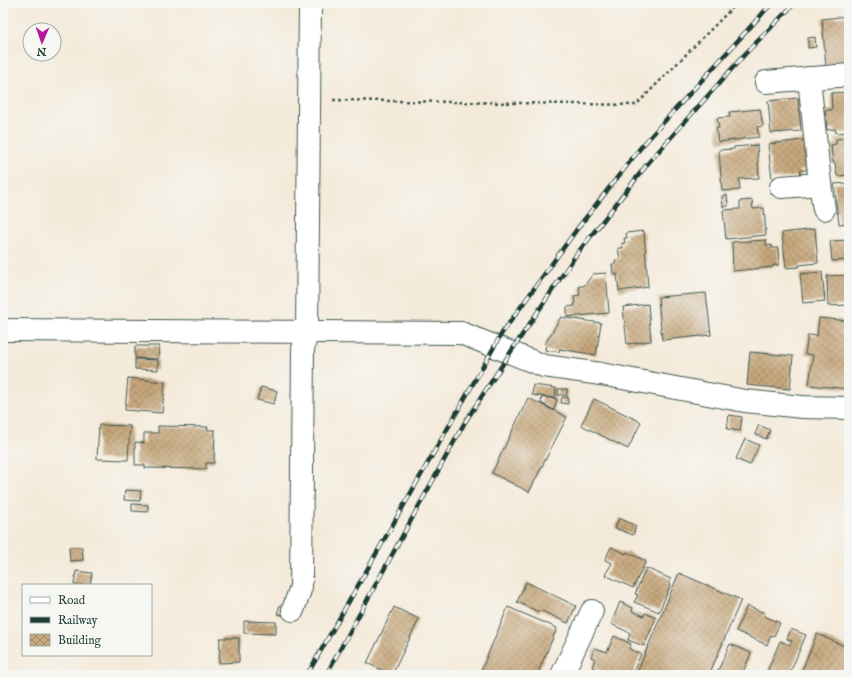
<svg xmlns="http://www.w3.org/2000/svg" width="852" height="678" viewBox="0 0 852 678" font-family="'IM FELL English',serif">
<defs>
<pattern id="building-cross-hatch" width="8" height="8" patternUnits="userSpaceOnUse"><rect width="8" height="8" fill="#c7a77c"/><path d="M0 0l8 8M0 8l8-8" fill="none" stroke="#a18966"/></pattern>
</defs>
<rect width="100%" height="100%" fill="#f6f6f2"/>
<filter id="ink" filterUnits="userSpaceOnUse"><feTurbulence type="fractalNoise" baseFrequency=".025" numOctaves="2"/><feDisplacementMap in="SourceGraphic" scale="8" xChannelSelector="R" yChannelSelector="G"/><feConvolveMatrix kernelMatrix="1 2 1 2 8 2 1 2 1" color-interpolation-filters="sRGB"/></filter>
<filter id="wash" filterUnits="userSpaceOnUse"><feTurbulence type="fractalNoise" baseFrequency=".012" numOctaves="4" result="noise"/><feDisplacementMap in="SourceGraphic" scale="16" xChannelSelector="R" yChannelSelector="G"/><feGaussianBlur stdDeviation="0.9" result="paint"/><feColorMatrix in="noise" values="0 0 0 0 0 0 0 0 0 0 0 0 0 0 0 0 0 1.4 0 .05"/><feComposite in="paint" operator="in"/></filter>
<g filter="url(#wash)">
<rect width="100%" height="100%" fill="#f4eada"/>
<g id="blocks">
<g fill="url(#building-cross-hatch)">
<path d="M848 16 849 28V64L826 66 822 19Z"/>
<path d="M815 37 816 47 808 48V38Z"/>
<path d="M849 92V132L836 133 835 129 827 130 825 110H832L831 93Z"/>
<path d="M798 98 801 131 771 133 768 101Z"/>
<path d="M760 109 763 126 757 127 759 137 718 142 716 128H719L717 118 730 117 729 112Z"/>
<path d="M849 138V175L837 176 835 163H833L831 145 836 144V139Z"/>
<path d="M804 140 807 170H800L801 176 772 179 768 144Z"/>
<path d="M757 145 759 178 739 179 740 190 722 191 719 150 734 149V147Z"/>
<path d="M849 183V223L839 224 834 184Z"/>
<path d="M727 195 728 206 723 207 722 196Z"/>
<path d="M752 200 753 209 764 208 766 235 726 239 723 210 740 209V201Z"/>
<path d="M815 229 818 263 799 265V267L786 268 782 233Z"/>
<path d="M644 231 648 287 619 291 617 274H613L612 264H616L615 260 620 259 618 248H623L622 243H625L624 238H627L626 233Z"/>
<path d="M766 240 767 246 772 245V248H778L779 265H773V267L733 271 732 242Z"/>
<path d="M849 240V260L832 261 830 241Z"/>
<path d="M822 272 825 301 803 303 800 274Z"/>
<path d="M606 273 609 313 567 317V307L575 306 574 296 580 295 579 286H584L593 274Z"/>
<path d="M849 275V305L828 306 827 276Z"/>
<path d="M706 293 711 335 662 340 658 297Z"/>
<path d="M648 304 651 341 627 344 623 307Z"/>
<path d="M561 317 601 323 596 355 560 349 559 352 545 350 546 342Z"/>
<path d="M819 318 849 321V389L809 385 813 355 805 354 808 335 817 336Z"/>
<path d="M135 346H159L158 359 135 358Z"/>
<path d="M750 352 793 356 790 389 747 385Z"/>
<path d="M135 359 158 360V370L135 369Z"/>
<path d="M128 378 165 382 162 413 125 410Z"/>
<path d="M533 385 556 388 555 398 532 395Z"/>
<path d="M261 387 277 391 274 404 257 400Z"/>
<rect x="558" y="389" width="9" height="6"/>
<path d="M542 397 557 399 554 410 541 403Z"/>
<path d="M562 397H568V404L561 403Z"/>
<path d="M528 398 567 417 529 492 492 473Z"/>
<path d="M594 399 641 422 628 449 581 425Z"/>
<path d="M729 415 742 417 740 431 727 429Z"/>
<path d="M99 425 130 426 128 460 97 459Z"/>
<path d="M759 425 770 430 766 439 755 434Z"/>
<path d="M158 426 208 427 207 430H215L214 463H206V469L145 468V465H135V442L144 443V433H158Z"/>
<path d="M745 439 759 445 750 465 736 459Z"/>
<path d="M125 490 141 491 140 501 124 500Z"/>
<path d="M132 504 148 505V512L132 511Z"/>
<path d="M619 518 636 526 633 535 615 528Z"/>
<path d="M69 547H82L83 560 70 561Z"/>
<path d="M611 547 626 554 627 552 646 561 633 588 605 575 612 563 605 560Z"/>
<path d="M646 568 671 579 669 583 671 584 659 612 634 602 638 595 635 594Z"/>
<path d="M76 571 92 573 90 585H74Z"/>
<path d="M679 573 741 600 709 675H636Z"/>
<path d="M526 582 576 606 568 623 540 610 539 612 517 602Z"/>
<path d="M620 602 633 608 632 611 644 616 645 613 656 618 644 646 628 640 630 633 611 624Z"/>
<path d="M280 605 285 606 283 615 277 614Z"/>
<path d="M747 606 765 613 764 616 780 623 774 636 771 635 767 645 736 631Z"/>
<path d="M394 607 419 619 392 675 367 663Z"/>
<path d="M508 607 557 628 537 675H479Z"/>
<path d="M244 621 276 622V634L244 633Z"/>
<path d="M791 629 806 635 789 675H775L767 672 780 641 790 645 792 641 787 639Z"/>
<path d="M817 634 849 648V675H800Z"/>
<path d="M614 636 631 644 629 649 641 654 632 675H609L592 667 595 659 591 657 595 648 607 652Z"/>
<path d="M220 638H239V662L219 663Z"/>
<path d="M730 644 751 653 742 675H721L717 673Z"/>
</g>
</g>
</g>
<g filter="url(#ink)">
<use href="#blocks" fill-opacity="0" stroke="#3f574d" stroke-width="1"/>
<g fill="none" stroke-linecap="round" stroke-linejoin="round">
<defs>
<g id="minor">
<path d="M809 78 820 184 824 209"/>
<path d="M766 82 849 75"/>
<path d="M781 187 820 184"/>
<path d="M3 330 461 333 544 366 601 374 745 401 802 407 849 408"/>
<path d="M293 610 301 587 303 349 307 332 310 3"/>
<path d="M562 675 592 611"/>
</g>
</defs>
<use href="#minor" stroke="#3f574d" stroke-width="24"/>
<path stroke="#3f574d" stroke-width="2.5" stroke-dasharray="3 3" stroke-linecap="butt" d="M333 100 636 105 737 3"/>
<use href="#minor" stroke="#fff" stroke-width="22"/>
<defs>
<g id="rail">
<path d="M307 675 502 333 577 229 642 146 772 3"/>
<path d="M326 675 465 422 510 353 576 255 649 162 745 54 795 3"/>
</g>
</defs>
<use href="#rail" stroke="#1f3d34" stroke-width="4.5"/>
<use href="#rail" stroke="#f6f6f2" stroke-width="3" stroke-dasharray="9" stroke-linecap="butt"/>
</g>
</g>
<rect width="852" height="678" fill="none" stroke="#f6f6f2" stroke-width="16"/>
<rect x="22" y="584" width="130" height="72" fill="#f6f6f2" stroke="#a0aca6"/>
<rect x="30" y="597" width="20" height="6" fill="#ffffff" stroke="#a0aca6"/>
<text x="58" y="604" font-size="12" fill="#1f3d34">Road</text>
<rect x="30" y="617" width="20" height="6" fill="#1f3d34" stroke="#a0aca6"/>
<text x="58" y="624" font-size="12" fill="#1f3d34">Railway</text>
<rect x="30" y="634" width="20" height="12" fill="url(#building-cross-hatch)" stroke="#a0aca6"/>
<text x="58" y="644" font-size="12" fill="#1f3d34">Building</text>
<g transform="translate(42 42) rotate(182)"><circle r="19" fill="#f6f6f2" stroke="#a0aca6"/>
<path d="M0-3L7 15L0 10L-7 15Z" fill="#b5179e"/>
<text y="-6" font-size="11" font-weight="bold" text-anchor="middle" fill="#1f3d34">N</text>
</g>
</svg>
